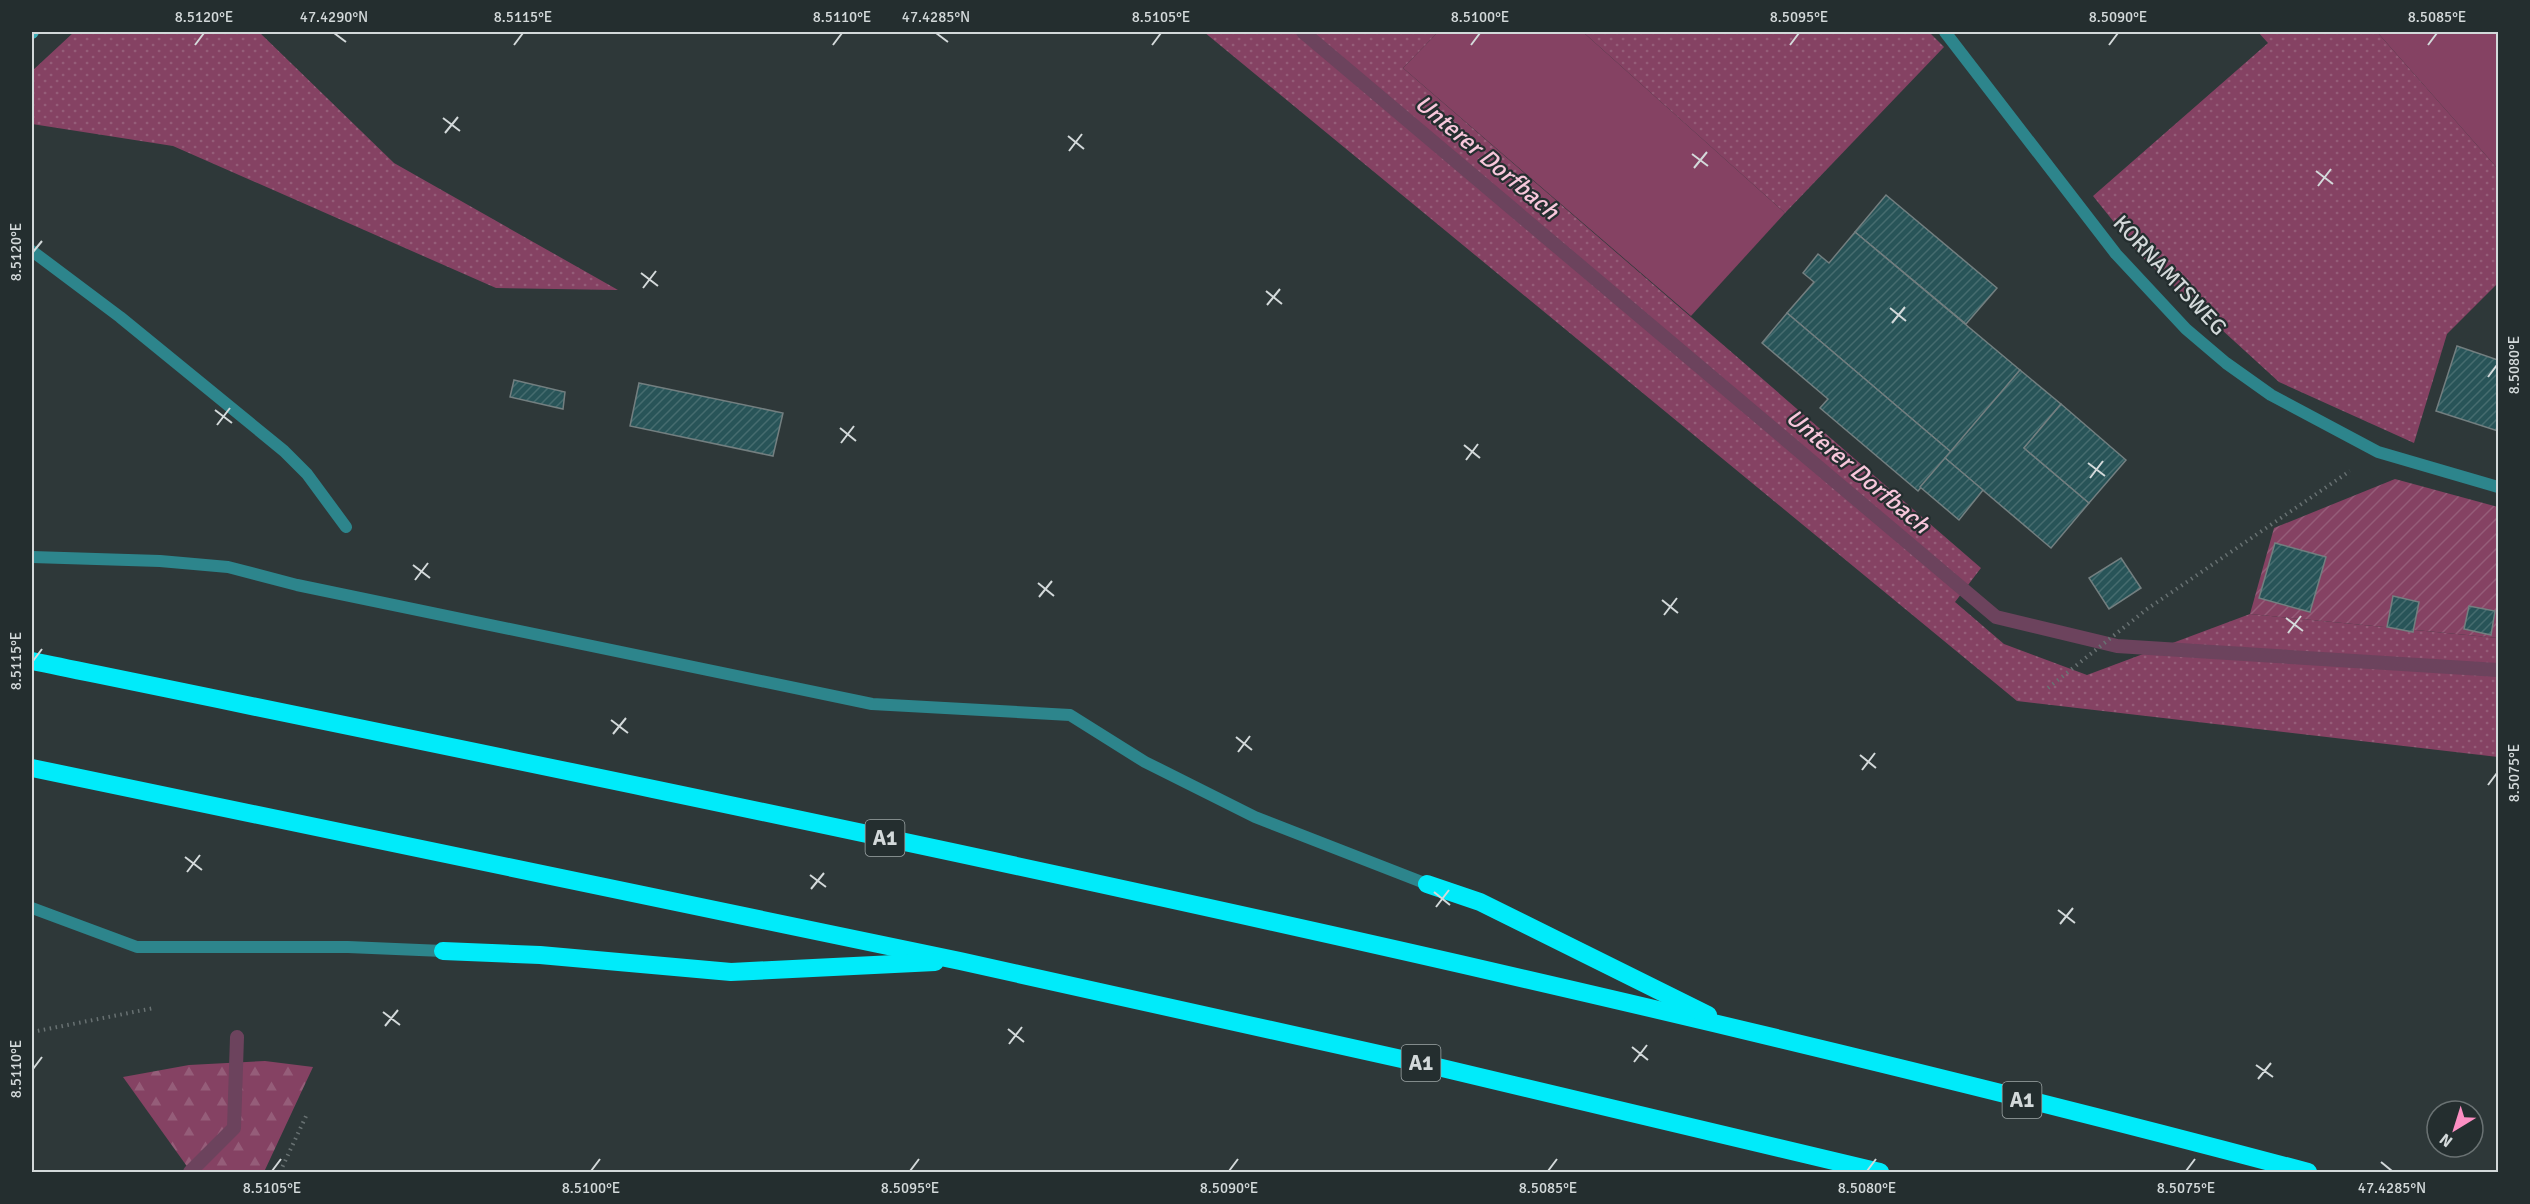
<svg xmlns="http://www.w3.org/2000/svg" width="2530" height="1204" viewBox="0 0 2530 1204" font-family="Signika,sans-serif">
<defs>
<pattern id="grass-dots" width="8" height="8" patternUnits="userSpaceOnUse" patternTransform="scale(1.5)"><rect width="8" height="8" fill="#854263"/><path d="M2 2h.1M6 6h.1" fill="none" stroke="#955d79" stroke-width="1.8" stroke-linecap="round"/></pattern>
<pattern id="forest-firs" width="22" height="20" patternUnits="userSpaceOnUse" patternTransform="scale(1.5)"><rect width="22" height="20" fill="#854263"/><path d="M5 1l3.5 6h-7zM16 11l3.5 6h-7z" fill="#955d79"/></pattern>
<pattern id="garden-furrows" width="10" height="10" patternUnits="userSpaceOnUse" patternTransform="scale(1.5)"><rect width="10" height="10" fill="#854263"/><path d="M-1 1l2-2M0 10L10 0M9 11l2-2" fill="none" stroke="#955d79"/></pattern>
<pattern id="building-hatch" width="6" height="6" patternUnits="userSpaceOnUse" patternTransform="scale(1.5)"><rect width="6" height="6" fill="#285458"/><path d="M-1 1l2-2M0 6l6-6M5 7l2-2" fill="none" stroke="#466c6f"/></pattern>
</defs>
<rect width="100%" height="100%" fill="#2e3839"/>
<g fill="url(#grass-dots)">
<path d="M74 32H259L394 163 618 290 496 288 173 146 32 124V71Z"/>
<path d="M1204 32H1438L1403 68 1981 568 1955 602 2004 644 2087 675 2250 614 2498 638V757L2017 701Z"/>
<path d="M1583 32H1929L1944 47 1785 213Z"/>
<path d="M2258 32H2377L2498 169V283L2447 334 2414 443 2279 382 2142 257 2093 196 2268 43Z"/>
</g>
<path fill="url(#forest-firs)" d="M265 1061 313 1067 264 1172H191L123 1077 189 1065Z"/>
<path fill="url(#garden-furrows)" d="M2395 479 2498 507V638L2250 614 2274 528Z"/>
<g fill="#854263">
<path d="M1438 32H1583L1785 213 1691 316 1403 68Z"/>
<path d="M2377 32H2498V169Z"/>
</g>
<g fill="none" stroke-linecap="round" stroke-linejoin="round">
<g stroke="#6c435d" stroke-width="14">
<path d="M1303 32 1996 617 2117 646 2498 670"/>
<path d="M190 1172 234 1128 237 1037"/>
</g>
</g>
<g fill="url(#building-hatch)" stroke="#737f80" stroke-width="1.5">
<path d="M1886 195 1997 288 1966 324 1855 232Z"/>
<path d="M1855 232 2020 370 1951 452 1787 313 1814 282 1803 273 1818 254 1829 263Z"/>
<path d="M1787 313 1951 452 1918 491 1820 408 1828 399 1762 343Z"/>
<path d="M2457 346 2498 360V431L2436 411Z"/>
<path d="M2020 370 2061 404 2024 448 2089 503 2051 548 1945 458Z"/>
<path d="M514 380 565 392 563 409 510 397Z"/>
<path d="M639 383 783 413 773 456 630 426Z"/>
<path d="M2061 404 2126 460 2089 503 2024 448Z"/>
<path d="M1945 458 1983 490 1959 520 1920 487Z"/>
<path d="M2275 543 2326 557 2310 612 2259 598Z"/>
<path d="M2121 558 2141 588 2109 609 2089 578Z"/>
<path d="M2393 596 2419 602 2413 632 2387 627Z"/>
<path d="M2469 606 2495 611 2491 635 2464 629Z"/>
</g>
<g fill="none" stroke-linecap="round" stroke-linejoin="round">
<g stroke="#687172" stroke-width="4" stroke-dasharray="1.5 4.5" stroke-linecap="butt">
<path d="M2048 688 2147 609 2350 471"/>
<path d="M32 1032 154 1008"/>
<path d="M280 1172 307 1114"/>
</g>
<g stroke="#2d858c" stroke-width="12">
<path d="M1945 32 2116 254 2186 329 2226 363 2271 395 2378 452 2498 487"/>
<path d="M32 251 120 317 284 451 307 474 346 527"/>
<path d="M32 557 160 561 228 567 297 585 872 704 1070 715 1145 762 1255 817 1427 884"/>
<path d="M32 908 137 947H348L443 951"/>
</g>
<path stroke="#3dadb6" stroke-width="12" d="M32 33 33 32"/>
<g stroke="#00ebfa" stroke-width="18">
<path d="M32 661C793 817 1556 972 2308 1172"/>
<path d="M32 768 960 961 1442 1068 1880 1172"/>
<path d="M1427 884 1480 902 1708 1015"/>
<path d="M443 951 540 955 731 972 935 962"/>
</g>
</g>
<path fill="none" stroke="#d3d9da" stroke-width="2" d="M334 33 346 42M936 33 948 42M195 45 204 33M514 45 523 33M833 45 842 33M1152 45 1161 33M1471 45 1480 33M1790 45 1799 33M2109 45 2118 33M2428 45 2437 33M443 118 460 131M445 133 458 117M1068 136 1084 149M1069 151 1082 134M1692 154 1708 166M1694 168 1707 152M2316 171 2333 184M2318 186 2331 169M33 252 42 241M641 273 658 286M643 288 656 271M1266 291 1282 304M1267 305 1280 289M1890 308 1906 321M1892 323 1905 307M2488 377 2497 365M215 410 232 423M217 425 230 408M840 428 856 441M841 443 854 426M1464 445 1480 458M1466 460 1478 444M2088 463 2105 476M2090 478 2103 461M413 565 430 578M415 580 428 563M1038 583 1054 596M1039 597 1052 581M1662 600 1678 613M1664 615 1677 598M2286 618 2303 631M2288 633 2301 616M33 661 42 649M611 720 628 733M613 734 626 718M1236 737 1252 750M1238 752 1250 736M1860 755 1876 768M1862 770 1875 753M2488 785 2497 773M185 857 202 870M187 872 200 855M810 875 826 887M811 889 824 873M1434 892 1450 905M1436 907 1449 890M2058 910 2075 923M2060 924 2073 908M383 1012 400 1025M385 1026 398 1010M1008 1029 1024 1042M1009 1044 1022 1027M1632 1047 1648 1060M1634 1062 1647 1045M2256 1065 2273 1077M33 1069 42 1057M2258 1079 2271 1063M2381 1162 2392 1171M272 1171 281 1159M591 1171 600 1159M910 1171 919 1159M1229 1171 1238 1159M1548 1171 1557 1159M1867 1171 1876 1159M2186 1171 2195 1159"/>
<g text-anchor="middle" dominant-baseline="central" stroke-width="4.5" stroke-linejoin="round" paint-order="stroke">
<g fill="#242e2f" stroke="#9ea6a7" stroke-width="1.5">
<rect x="865.5" y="820" width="39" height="36" rx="4.5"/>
<rect x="1401.5" y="1045" width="39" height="36" rx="4.5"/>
<rect x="2002.5" y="1082" width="39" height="36" rx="4.5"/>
</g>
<g font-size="21" font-weight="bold" fill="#d3d9da">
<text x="885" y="838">A1</text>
<text x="1421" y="1063">A1</text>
<text x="2022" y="1100">A1</text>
</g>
<g font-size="22" fill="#d3d9da" stroke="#242e2f">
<text transform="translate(2170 275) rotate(47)">KORNAMTSWEG</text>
</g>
<g font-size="24" font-style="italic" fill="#f7c7db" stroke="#242e2f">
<text transform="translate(1487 157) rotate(40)">Unterer Dorfbach</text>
<text transform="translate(1858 471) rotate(40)">Unterer Dorfbach</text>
</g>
</g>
<rect width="2530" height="1204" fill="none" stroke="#242e2f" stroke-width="66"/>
<g transform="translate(2455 1129) rotate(218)"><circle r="28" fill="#242e2f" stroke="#6a7273" stroke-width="1.5"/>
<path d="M0-4.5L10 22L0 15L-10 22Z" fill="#fc8fc3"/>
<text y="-9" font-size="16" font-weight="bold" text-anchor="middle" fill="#d3d9da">N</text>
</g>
<rect x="33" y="33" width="2464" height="1138" fill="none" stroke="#d3d9da" stroke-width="2"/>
<g font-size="15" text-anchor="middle" fill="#d3d9da">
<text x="204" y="22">8.5120°E</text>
<text x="334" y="22">47.4290°N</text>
<text x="523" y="22">8.5115°E</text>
<text x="842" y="22">8.5110°E</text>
<text x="936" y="22">47.4285°N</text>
<text x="1161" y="22">8.5105°E</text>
<text x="1480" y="22">8.5100°E</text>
<text x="1799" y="22">8.5095°E</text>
<text x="2118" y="22">8.5090°E</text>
<text x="2437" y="22">8.5085°E</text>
<text transform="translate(16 252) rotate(-90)" y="5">8.5120°E</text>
<text transform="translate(2514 365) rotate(-90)" y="5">8.5080°E</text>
<text transform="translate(16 661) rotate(-90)" y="5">8.5115°E</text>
<text transform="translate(2514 773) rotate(-90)" y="5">8.5075°E</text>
<text transform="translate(16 1069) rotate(-90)" y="5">8.5110°E</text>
<text x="272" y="1193">8.5105°E</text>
<text x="591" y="1193">8.5100°E</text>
<text x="910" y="1193">8.5095°E</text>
<text x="1229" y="1193">8.5090°E</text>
<text x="1548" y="1193">8.5085°E</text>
<text x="1867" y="1193">8.5080°E</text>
<text x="2186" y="1193">8.5075°E</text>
<text x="2392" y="1193">47.4285°N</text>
</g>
</svg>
